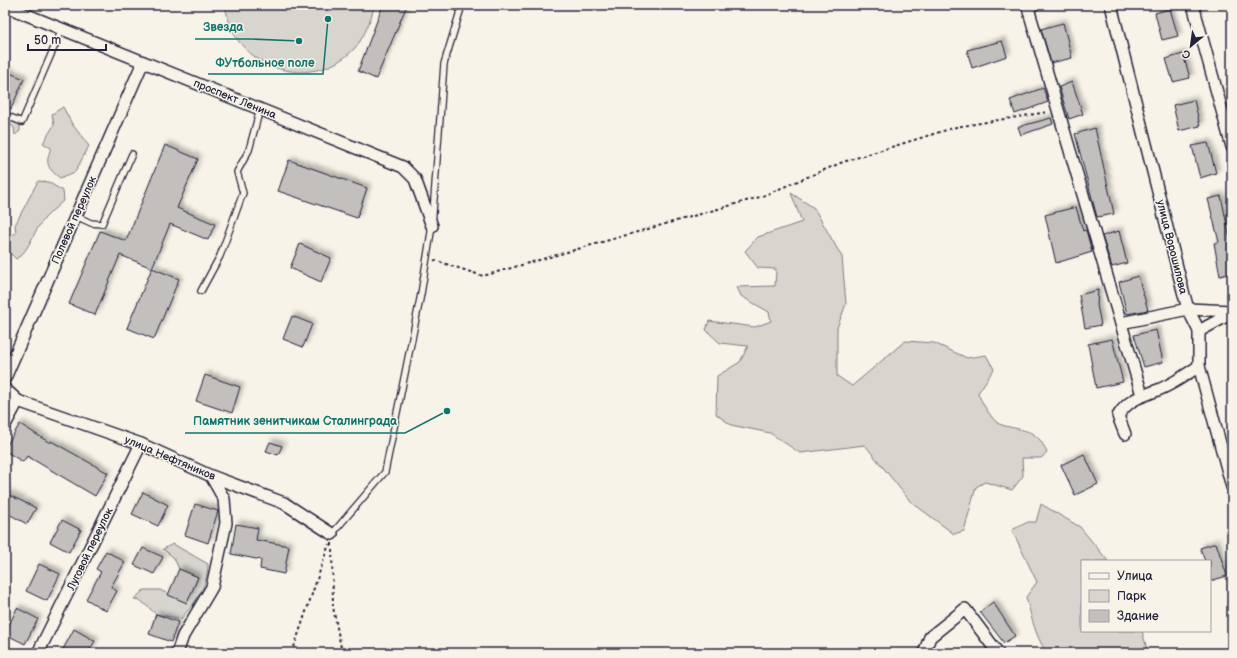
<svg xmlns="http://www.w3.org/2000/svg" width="1237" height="658" viewBox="0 0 1237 658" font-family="'Balsamiq Sans',sans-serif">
<defs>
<filter id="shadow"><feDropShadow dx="3.5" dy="-3.5" stdDeviation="2" flood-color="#0004"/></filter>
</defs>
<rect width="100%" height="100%" fill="#f7f3e8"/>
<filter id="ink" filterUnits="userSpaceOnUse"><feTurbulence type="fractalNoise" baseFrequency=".025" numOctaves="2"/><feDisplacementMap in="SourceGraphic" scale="8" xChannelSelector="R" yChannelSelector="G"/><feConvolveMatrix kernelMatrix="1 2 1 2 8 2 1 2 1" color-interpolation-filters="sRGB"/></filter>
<g filter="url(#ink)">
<g fill="#d8d5cf" stroke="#7d7c85">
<path d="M225 5H375C370 20 365 37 354 49 322 82 270 78 241 44 231 33 228 19 225 5Z"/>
<path d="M63 107 72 124 89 146 75 172 60 178C47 168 45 163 51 148L43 143 54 125 52 114Z"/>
<path d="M5 111 20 119V131L15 135 14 128 8 122 5 121Z"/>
<path d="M38 181 48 182 63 191 64 200C56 208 47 214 41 223 32 235 29 251 16 259L7 250V238L16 233 15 225Z"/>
<path d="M791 193 814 208 842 257 846 304 837 328V376L852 386 905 341 934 343 967 358 986 355 994 369 978 393C980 400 992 420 999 424 1021 432 1037 426 1047 453L1041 458H1022L1023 476 1012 490 985 482 976 487 964 531 954 534 910 501 865 445 800 453 770 433 731 425 716 414 717 376 740 362 748 346 720 343 706 330 709 321 755 327 771 321 769 312 741 296 737 287 775 286 776 269 758 268 745 251 758 237 802 222Z"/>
<path d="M1041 504 1080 527 1108 561H1082V631H1142L1147 649 1150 653H1049C1037 645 1030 611 1026 597L1037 582 1012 530 1028 522H1036Z"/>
<path d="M173 544 208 564C207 588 196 601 181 619L156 614 140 600 134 599 144 590H160L187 603 198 577 179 569 174 558 163 549Z"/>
</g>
<g fill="#c2bfbd" stroke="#22223b" filter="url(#shadow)">
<path d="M383 5H407L376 79 358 71Z"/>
<path d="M1170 9 1178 36 1162 40 1155 13Z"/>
<path d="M1063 23 1072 58 1051 63 1041 29Z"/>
<path d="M1002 41 1007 56 972 68 967 50Z"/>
<path d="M1183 54 1190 78 1173 82 1166 59Z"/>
<path d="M5 71 24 79 11 109 5 107Z"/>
<path d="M1072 82 1083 114 1069 119 1059 87Z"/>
<path d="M1043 88 1048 102 1015 114 1010 100Z"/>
<path d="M1194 100 1200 126 1179 131 1173 105Z"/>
<path d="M1051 118 1053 124 1021 135 1018 127Z"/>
<path d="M1095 128 1114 214 1097 217 1075 134Z"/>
<path d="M1208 143 1216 173 1200 178 1192 146Z"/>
<path d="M165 145 198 159 177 208 215 224 208 240 170 224 152 268 120 255 95 315 69 304 100 231 126 241Z"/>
<path d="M289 160 367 188 357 218 278 191Z"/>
<path d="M1221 196 1230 240 1232 239V273L1220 276 1214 243 1219 242 1208 199Z"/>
<path d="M1076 207 1083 231 1086 230 1092 252 1056 263 1045 215Z"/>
<path d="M1119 231 1127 263 1112 267 1102 236Z"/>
<path d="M300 244 331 258 321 282 290 268Z"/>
<path d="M152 268 179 279 154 339 127 328Z"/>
<path d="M1138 276 1148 310 1127 314 1119 282Z"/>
<path d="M1098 290 1097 305 1101 325 1085 328 1079 295Z"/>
<path d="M292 316 312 324 303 347 283 339Z"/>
<path d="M1156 330 1163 362 1144 367 1134 335Z"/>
<path d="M1112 339 1123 382 1096 388 1088 344Z"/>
<path d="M205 375 240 387 232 413 196 401Z"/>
<path d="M20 424 50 443 51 441 108 473 95 496 27 456 23 462 5 451V448Z"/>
<path d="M270 442 282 446 278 455 266 451Z"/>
<path d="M1084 454 1098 484 1075 495 1061 465Z"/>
<path d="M143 492 168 505 158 526 132 514Z"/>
<path d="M5 493 36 508 27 524 5 512Z"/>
<path d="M195 504 218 511 208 543 185 535Z"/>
<path d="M62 520 81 530 69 552 50 542Z"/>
<path d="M236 524 258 528 256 540 289 546 284 574 260 569 261 560 231 554Z"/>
<path d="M1216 543 1227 576 1210 581V561H1205L1200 548Z"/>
<path d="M143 548 163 557 154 574 134 565Z"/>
<path d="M106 551 125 562 111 587 117 591 106 611 86 599 101 572 96 569Z"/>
<path d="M39 564 60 574 47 601 26 591Z"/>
<path d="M179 569 198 577 187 603 168 595Z"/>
<path d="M993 602 1015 636 1004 643 980 612Z"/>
<path d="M17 608 38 619 25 644 5 634Z"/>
<path d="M156 614 178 622 171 642 149 634Z"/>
<path d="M74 629 95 641 88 653H61Z"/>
</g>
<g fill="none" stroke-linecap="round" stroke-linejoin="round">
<defs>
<g id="service">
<path d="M5 115 22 122 62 29"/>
<path d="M76 216 91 223 102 224 132 154"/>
<path d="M201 291 220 256 243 193 237 172 249 150 260 109"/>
<path d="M332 534 385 472 421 294 432 226 444 64 462 5"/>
</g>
<g id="minor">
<path d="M1033 5 1028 8 1142 395"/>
<path d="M1111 5 1183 291 1188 309 1199 331V366L1232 487"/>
<path d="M1193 5 1232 147"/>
<path d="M5 6 403 167 415 179 432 226"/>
<path d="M1121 323 1188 309 1232 311"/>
<path d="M1199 331 1232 313"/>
<path d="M5 378 143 62"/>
<path d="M5 389 18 401 141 444 211 476 284 503 332 534"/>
<path d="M5 425 18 401"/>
<path d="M1125 434 1118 416C1129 398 1141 397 1158 390 1173 384 1186 375 1199 366"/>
<path d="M38 653 141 444"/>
<path d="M177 653 183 636 212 587 226 523 224 499 211 476"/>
<path d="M924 653 930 637 965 609 998 653"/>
</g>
</defs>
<use href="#service" stroke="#22223b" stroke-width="8"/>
<use href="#minor" stroke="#22223b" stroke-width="14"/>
<g stroke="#22223b" stroke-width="2" stroke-dasharray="3 3" stroke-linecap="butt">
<path d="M434 260 483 276 760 197 843 162 956 127 1048 112"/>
<path d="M332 543 333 607 342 653"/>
<path d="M292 653 329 544"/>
</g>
<use href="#service" stroke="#f7f3e8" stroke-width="5.5"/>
<use href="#minor" stroke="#f7f3e8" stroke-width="11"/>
</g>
</g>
<g text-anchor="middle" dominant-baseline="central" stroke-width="3" stroke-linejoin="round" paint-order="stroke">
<g font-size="11" fill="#22223b" stroke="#f7f3e8">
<text transform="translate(235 99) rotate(22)">проспект Ленина</text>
<text transform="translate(74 220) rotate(-66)">Полевой переулок</text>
<text transform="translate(1172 247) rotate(76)">улица Ворошилова</text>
<text transform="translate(170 458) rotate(23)">улица Нефтяников</text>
<text transform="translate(90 549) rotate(-64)">Луговой переулок</text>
</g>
</g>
<path fill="none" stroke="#0f766e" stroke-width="1.5" d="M299 41L251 39H195M328 19L323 74H208M447 411L405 433H185"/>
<g fill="#0f766e" stroke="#f7f3e8" stroke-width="1.5">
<circle cx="299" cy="41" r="4"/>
<circle cx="328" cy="19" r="4"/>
<circle cx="447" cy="411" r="4"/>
</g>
<g font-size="12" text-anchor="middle" font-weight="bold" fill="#0f766e" stroke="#f7f3e8" stroke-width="3" stroke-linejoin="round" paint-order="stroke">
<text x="223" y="31">Звезда</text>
<text x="265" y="67">ФУтбольное поле</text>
<text x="295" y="425">Памятник зенитчикам Сталинграда</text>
</g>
<rect width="1237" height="658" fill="none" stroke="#f7f3e8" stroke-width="20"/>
<rect x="10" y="10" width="1217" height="638" fill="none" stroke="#22223b" stroke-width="1.5" filter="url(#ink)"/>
<rect x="1081" y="560" width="130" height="72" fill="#f7f3e8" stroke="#a29fa3"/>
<rect x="1089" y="573" width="20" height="6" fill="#f7f3e8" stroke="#a29fa3"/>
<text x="1117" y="580" font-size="12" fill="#22223b">Улица</text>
<rect x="1089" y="590" width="20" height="12" fill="#d8d5cf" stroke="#a29fa3"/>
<text x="1117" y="600" font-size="12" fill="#22223b">Парк</text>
<rect x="1089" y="610" width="20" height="12" fill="#c2bfbd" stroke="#a29fa3"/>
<text x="1117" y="620" font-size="12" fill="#22223b">Здание</text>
<g transform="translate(1191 46) rotate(209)" stroke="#f7f3e8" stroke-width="3" paint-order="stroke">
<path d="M0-3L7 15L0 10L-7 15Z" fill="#22223b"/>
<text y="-6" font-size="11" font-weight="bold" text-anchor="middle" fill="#22223b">С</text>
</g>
<path d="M28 44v6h78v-6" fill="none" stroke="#22223b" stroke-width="2"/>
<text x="34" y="44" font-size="12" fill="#22223b" stroke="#f7f3e8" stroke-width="3" paint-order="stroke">50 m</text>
</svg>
